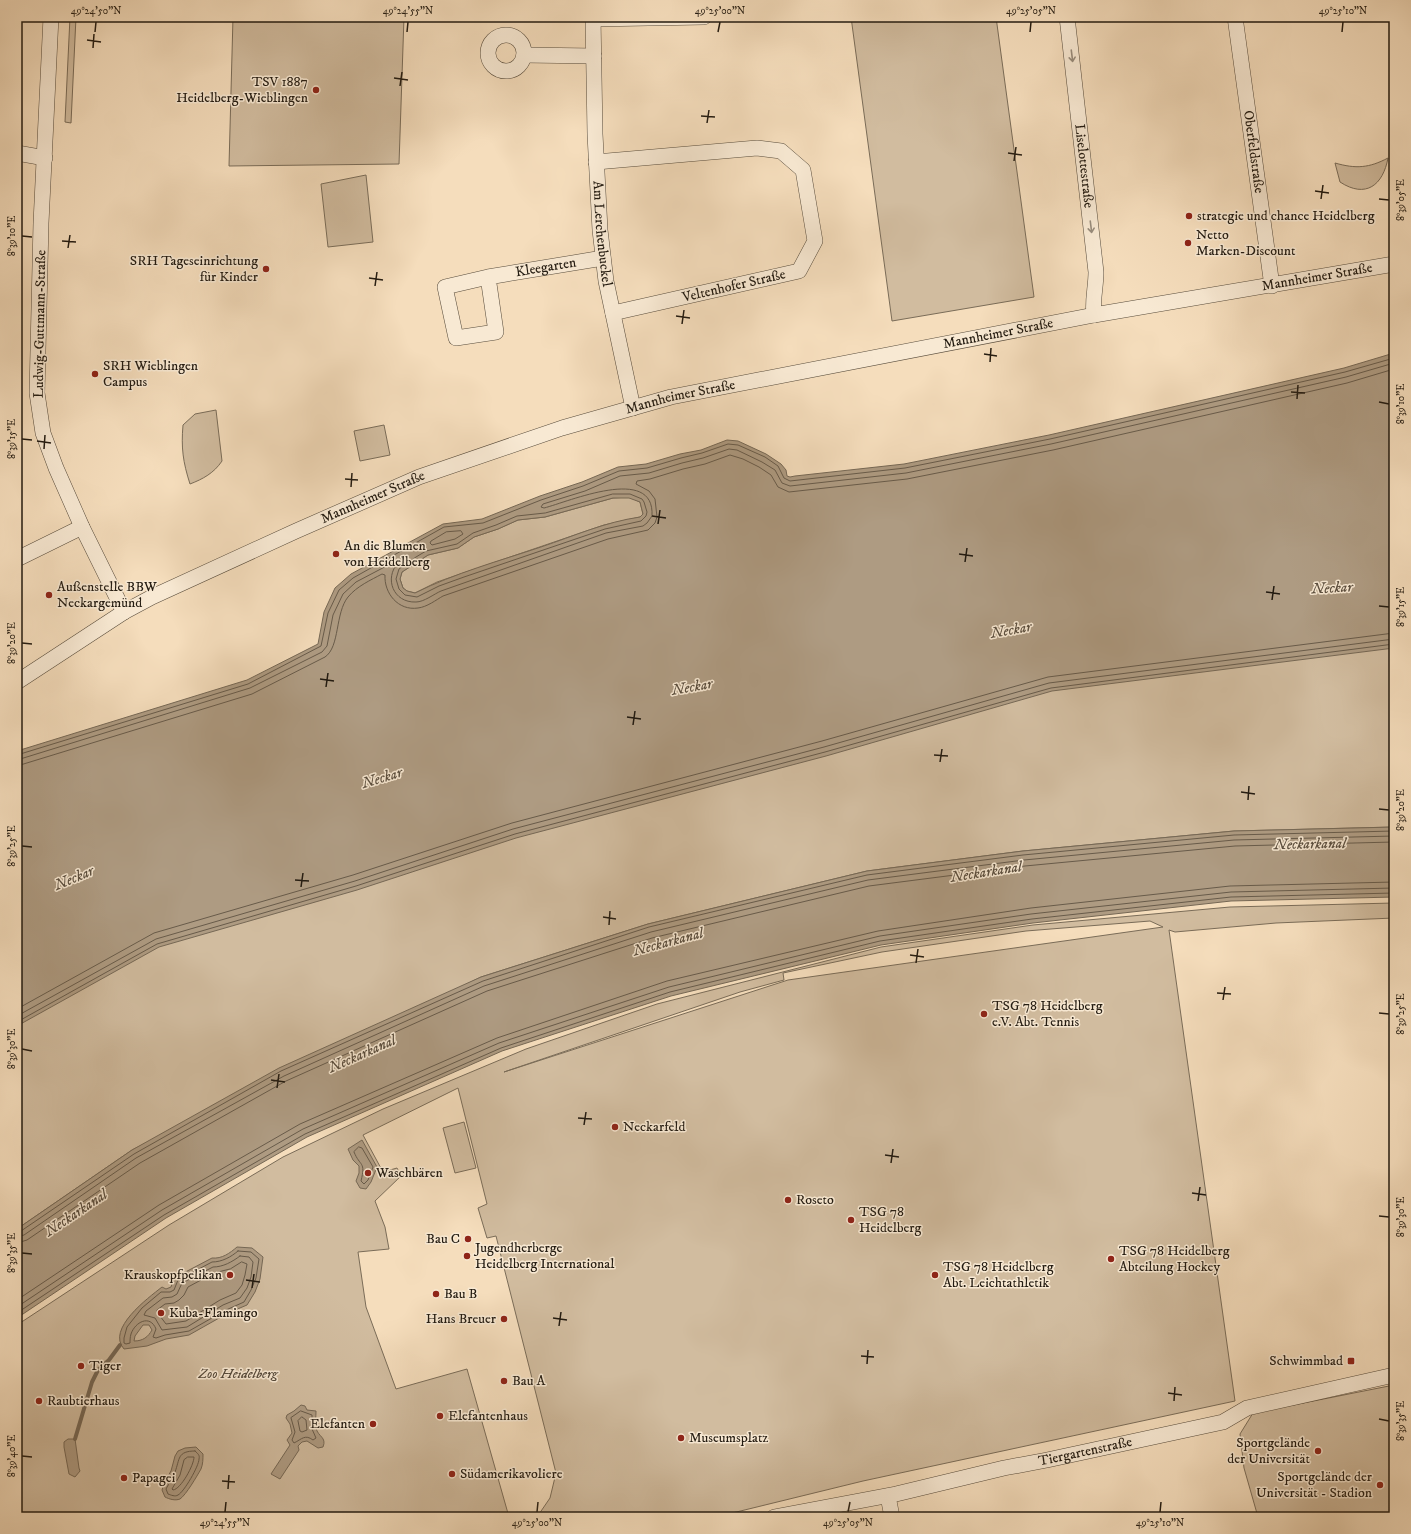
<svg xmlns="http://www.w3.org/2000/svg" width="1411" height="1534" viewBox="0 0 1411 1534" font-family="'IM FELL DW Pica',serif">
<rect width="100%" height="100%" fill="#f5ddbc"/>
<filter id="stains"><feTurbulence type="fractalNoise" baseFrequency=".005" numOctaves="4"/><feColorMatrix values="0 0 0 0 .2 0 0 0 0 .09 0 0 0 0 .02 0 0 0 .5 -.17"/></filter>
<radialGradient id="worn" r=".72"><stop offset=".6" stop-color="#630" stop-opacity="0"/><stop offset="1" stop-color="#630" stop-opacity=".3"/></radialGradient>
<g fill="#d1bc9f" stroke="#7a6c58" fill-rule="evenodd">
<path d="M70 17H76L71 123 65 122Z"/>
<path d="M233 17H404L399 164 229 166Z"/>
<path d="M851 17H996L1034 297 892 321Z"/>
<path d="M1388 158C1383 185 1366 199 1340 182L1335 163C1356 169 1369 168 1388 158Z"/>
<path d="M366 175 373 242 328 247 321 184Z"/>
<path d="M216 410 222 461C214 473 203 479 190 484 183 462 181 448 183 425L195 414Z"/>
<path d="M384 425 390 455 360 461 354 431Z"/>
<path d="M629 497 640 502 643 514 640 517 604 525 437 582 415 593 407 591 403 588 400 579 402 572 428 555 458 548 474 537 498 529 518 520 545 517 613 498Z"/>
<path d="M1394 533V827L1234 831 1023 851 867 871 648 924 481 977 132 1150 17 1229V919Z"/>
<path d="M1394 903V918L1276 923 1175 932 1169 930 1235 1401 863 1481 716 1517H537L550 1498 556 1473 496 1236 487 1238 478 1208 487 1204 458 1088 363 1135 383 1172 397 1168 401 1176 375 1201 385 1227 389 1249 358 1252 366 1307 396 1389 467 1369 509 1517H17V1325L169 1225 283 1157 383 1109 526 1049 657 1004 881 947 1033 925 1230 907ZM1150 921 1163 927 788 980 504 1072 740 992 784 980 783 973 882 952 1026 931Z"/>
<path d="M464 1122 476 1168 455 1173 443 1128Z"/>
<path d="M1394 1385V1517H1258L1244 1468 1240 1434 1253 1413Z"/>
</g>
<g fill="#ae9b82" stroke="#766855" fill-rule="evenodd">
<path d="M1394 353V648L1052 691 826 756 516 838 357 890 159 947 17 1026V751L247 680 318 644 324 612 335 588 351 574 443 524 482 519 540 496 582 482 618 467 646 464 680 454 701 450 727 440 738 441 766 454 781 464 786 470 787 476 790 477 795 476 904 464 1049 435 1344 368ZM613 498H629L640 502 643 514 640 517C605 522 574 536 541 547 499 561 455 573 415 593L407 591 403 588 400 579 402 572 428 555 458 548 474 537 498 529 518 520 545 517Z"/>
<path d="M1394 827V897L1231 901 1033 923 881 945 671 996 502 1051 307 1137 166 1218 17 1318V1229L132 1150 279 1068 481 977 648 924 867 871 1023 851 1234 831Z"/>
<path d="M362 1140 377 1167 371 1182 366 1189 360 1188 356 1181 359 1173V1166L353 1160 348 1149Z"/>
<path d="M237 1247 252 1248 263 1257 260 1279 255 1292 247 1305 228 1313 189 1335 166 1339 147 1346 124 1349C106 1329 148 1298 162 1287L166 1289 171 1287 174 1278 212 1258C222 1259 230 1253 237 1247ZM143 1325H149L152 1330C148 1337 143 1341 134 1341L135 1336Z"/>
<path d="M301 1405 305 1406 307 1410 316 1411C316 1417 315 1423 316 1428 318 1437 327 1437 323 1447L318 1448 307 1441 302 1442 298 1446 299 1450 280 1479 271 1474 290 1445 287 1440 292 1433 290 1424 286 1418 287 1415 294 1411Z"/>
<path d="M68 1439H75L79 1468 80 1471 75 1477 69 1474 64 1447V1442Z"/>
<path d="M196 1447 203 1454C203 1459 203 1464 201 1469 197 1476 186 1495 180 1499 175 1501 169 1499 165 1497L162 1490 165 1481 171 1471 175 1456 178 1451 185 1448Z"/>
</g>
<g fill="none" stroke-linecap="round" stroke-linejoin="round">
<g stroke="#685b4a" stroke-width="1">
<path d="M613 494H630L642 499 644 502 647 512 646 516 641 521 605 529 464 577 439 586 417 597 405 595 399 589 396 579 399 569 416 557 426 551 457 544 473 533 496 525 517 516 545 513Z"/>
<path d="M461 531 463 534 455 539 432 545 430 543 431 541 446 532Z"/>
<path d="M17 755 248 684 321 646 328 613 339 590 353 578 444 527 483 523 541 500 583 486 619 471 647 468 681 458 702 453 728 444 738 445 765 457 778 466 784 478 790 481 905 468 1050 439 1345 372 1394 358"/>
<path d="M17 760 250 688 322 652 327 646 333 615 343 594 356 582 396 561 398 563C384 578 393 603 416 602 424 602 434 594 441 591L606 533 643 526 647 523 652 516C655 464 568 502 544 508L541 507 543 504 585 491 620 476 649 473 682 463 703 458 729 449 737 450 762 462 775 470 782 483 790 486 906 473 1051 444 1346 377 1394 363"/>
<path d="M17 766 252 694 325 657C340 647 335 613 348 597 357 586 371 580 382 574L385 575C384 593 398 611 418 608 427 607 436 600 443 596L608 539 648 530 655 523 657 517 655 499 649 491 636 484 637 481 650 479 683 469 705 464 730 455 743 459 759 467 771 475 778 487 789 492 907 479 1053 450 1347 383 1394 369"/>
<path d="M17 1009 154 933 353 875 512 823 822 741 1048 677 1394 633"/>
<path d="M17 1016 156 939 355 881 513 829 824 747 1049 683 1394 639"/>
<path d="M17 1022 157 944 356 886 515 834 825 752 1051 688 1394 644"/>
<path d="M359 1147 362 1148 373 1167 368 1180 364 1184 361 1181C366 1161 360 1167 354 1152Z"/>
<path d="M17 1232 21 1231 134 1154 281 1071 483 981 649 927 867 875 1023 855 1234 835 1394 831"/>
<path d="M17 1237 24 1235 136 1158 284 1076 484 986 651 932 868 880 1024 860 1234 840 1394 836"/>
<path d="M17 1243 27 1240 140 1163 286 1081 487 991 652 938 869 886 1025 866 1235 846 1394 842"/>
<path d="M238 1251 251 1252 259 1259 256 1278 251 1290 244 1302 226 1310 189 1331 165 1335 156 1338 153 1337 156 1329C150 1314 135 1322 131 1334 130 1337 130 1341 130 1343L126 1344 124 1343V1338L127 1327 142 1308 161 1292H170L174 1290 178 1280 212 1262C222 1262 231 1257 238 1251Z"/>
<path d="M240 1256 249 1257 253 1262 251 1277 247 1288 240 1298 223 1305 187 1327 162 1330 155 1318 144 1315 146 1311 163 1298 172 1297 177 1294 182 1283 213 1267C223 1267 232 1262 240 1256Z"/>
<path d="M242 1262 247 1264 245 1275 242 1285 236 1293 220 1300 186 1321 166 1324 157 1312V1310L165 1304 174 1303 179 1300 184 1295 188 1287 214 1273 230 1269Z"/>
<path d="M17 1300 159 1205 300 1124 497 1038 667 981 878 931 1031 908 1230 886 1394 882"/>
<path d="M17 1307 162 1210 303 1129 499 1043 669 987 880 936 1031 914 1231 892 1394 888"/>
<path d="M17 1313 164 1215 305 1134 501 1048 670 992 880 941 1032 919 1231 897 1394 893"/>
<path d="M301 1411 312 1415V1429L316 1438 313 1440C305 1434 302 1439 294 1443L292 1440 295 1432 291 1418Z"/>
<path d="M302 1417 306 1420 307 1430 302 1432 300 1431 298 1421Z"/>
<path d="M195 1451C198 1454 200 1455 199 1459 199 1466 184 1492 178 1495 175 1497 171 1495 168 1494L166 1489C169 1483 173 1478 175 1472 180 1459 177 1451 195 1451Z"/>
<path d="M188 1457H194C194 1465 181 1489 173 1490L172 1489 180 1475 184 1460Z"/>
</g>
<path stroke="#766855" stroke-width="4" d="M75 1439 92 1382 98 1370 109 1360 120 1345"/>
<defs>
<g id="minor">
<path d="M51 17 41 223 37 393 43 433 56 468 82 527 124 612"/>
<path id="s1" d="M593 17 595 134 600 230 606 281 633 408"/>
<path id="s2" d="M1067 17 1096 272C1096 287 1092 301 1094 315"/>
<path id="s3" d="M1235 17 1272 286"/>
<path d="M593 19 704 17"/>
<circle cx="506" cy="53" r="18"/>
<path d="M524 55 594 56"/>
<path d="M17 153 45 158"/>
<path d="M596 162 757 148 781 151 803 170 815 241 799 271 613 313"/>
<path id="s4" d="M488 277 496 332 456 338 445 287 488 277 603 258"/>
<path d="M17 559 82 527"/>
<path id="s5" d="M17 682 124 612 152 597 296 531 419 477 562 428 671 397 1094 315 1394 264"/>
<path d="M888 1496 892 1517"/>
<path id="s6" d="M774 1517 896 1494 1004 1468 1047 1460 1223 1422 1247 1408 1394 1375"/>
</g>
</defs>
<use href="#minor" stroke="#584c3c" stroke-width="16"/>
<use href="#minor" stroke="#f8e9d3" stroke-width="15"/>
</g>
<defs><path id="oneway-shaft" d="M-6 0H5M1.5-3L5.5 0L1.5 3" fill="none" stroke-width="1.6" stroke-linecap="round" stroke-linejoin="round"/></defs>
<g stroke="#988c7c">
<use href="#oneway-shaft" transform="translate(1072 56) rotate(83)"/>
<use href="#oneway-shaft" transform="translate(1091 227) rotate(83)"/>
</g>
<path fill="none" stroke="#231b11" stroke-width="1.5" d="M95 32 96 22M407 32 408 22M718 32 720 22M1030 32 1031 22M1342 32 1343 22M87 40 101 42M93 48 94 34M394 78 408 80M400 86 402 72M701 116 715 117M707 123 709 110M1008 153 1022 155M1014 161 1016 147M1315 191 1329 193M1321 199 1323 185M1379 199 1389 200M22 236 32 237M62 241 76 242M68 248 70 235M369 278 383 280M375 286 377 272M676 316 690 318M682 324 684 310M984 354 997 356M990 362 991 348M1291 392 1305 393M1297 399 1298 385M1379 402 1389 404M22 439 32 440M37 441 51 443M44 449 45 435M345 479 358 480M351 487 352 473M652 516 666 518M658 524 660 510M959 554 973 556M965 562 967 548M1266 592 1280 594M1272 600 1274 586M1379 606 1389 607M22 643 32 644M320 679 334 681M326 687 328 673M627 717 641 719M633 725 635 711M934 755 948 756M940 762 942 749M1241 792 1255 794M1248 800 1249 786M1379 809 1389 810M22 846 32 847M295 880 309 881M301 887 303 873M603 917 616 919M609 925 610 911M910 955 924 957M916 963 918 949M1217 993 1231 994M1223 1000 1225 987M1379 1013 1389 1014M22 1049 32 1051M271 1080 285 1082M277 1088 279 1074M578 1118 592 1119M584 1125 586 1112M885 1155 899 1157M891 1163 893 1149M1192 1193 1206 1195M1198 1201 1200 1187M1379 1216 1389 1217M22 1253 32 1254M246 1280 260 1282M252 1288 254 1274M553 1318 567 1320M559 1326 561 1312M861 1356 874 1357M867 1364 868 1350M1168 1393 1182 1395M1174 1401 1175 1387M1379 1419 1389 1421M22 1456 32 1457M222 1481 235 1482M228 1489 229 1475M225 1512 226 1502M537 1512 538 1502M848 1512 850 1502M1160 1512 1161 1502"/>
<g fill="#8f2418" stroke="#f8e9d3" stroke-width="1.5">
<circle cx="316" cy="90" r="4"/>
<circle cx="1189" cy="216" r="4"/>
<circle cx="1188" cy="243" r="4"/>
<circle cx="266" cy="269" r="4"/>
<circle cx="95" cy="374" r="4"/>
<circle cx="336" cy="554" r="4"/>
<circle cx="49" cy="595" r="4"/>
<circle cx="984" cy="1014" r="4"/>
<circle cx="615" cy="1127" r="4"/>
<circle cx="368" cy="1173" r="4"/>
<circle cx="788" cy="1200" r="4"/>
<circle cx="851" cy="1220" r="4"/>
<circle cx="468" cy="1239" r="4"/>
<circle cx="467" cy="1256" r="4"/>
<circle cx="1111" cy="1259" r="4"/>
<circle cx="230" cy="1275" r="4"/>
<circle cx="935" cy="1275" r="4"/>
<circle cx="436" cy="1294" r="4"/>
<circle cx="161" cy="1313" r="4"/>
<circle cx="504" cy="1319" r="4"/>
<rect x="1347" y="1357" width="8" height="8" rx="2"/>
<circle cx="81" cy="1366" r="4"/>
<circle cx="504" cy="1381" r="4"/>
<circle cx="39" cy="1401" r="4"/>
<circle cx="440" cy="1416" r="4"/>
<circle cx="373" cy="1424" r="4"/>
<circle cx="681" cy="1438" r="4"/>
<circle cx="1318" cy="1451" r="4"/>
<circle cx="452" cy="1474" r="4"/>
<circle cx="124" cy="1478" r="4"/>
<circle cx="1380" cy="1485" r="4"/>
</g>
<g text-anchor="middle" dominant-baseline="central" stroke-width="3" stroke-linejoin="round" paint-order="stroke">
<g font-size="14" fill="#231b11" stroke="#f8e9d3" text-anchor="start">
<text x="308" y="82" text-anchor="end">TSV 1887<tspan x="308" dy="16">Heidelberg-Wieblingen</tspan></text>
<text x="1197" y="216">strategie und chance Heidelberg</text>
<text x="1196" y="235">Netto<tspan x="1196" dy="16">Marken-Discount</tspan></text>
<text x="258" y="261" text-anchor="end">SRH Tageseinrichtung<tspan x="258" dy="16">für Kinder</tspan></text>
<text x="103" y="366">SRH Wieblingen<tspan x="103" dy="16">Campus</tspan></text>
<text x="344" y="546">An die Blumen<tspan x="344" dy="16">von Heidelberg</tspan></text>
<text x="57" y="587">Außenstelle BBW<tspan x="57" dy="16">Neckargemünd</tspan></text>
<text x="992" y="1006">TSG 78 Heidelberg<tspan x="992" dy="16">e.V. Abt. Tennis</tspan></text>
<text x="623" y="1127">Neckarfeld</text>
<text x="376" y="1173">Waschbären</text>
<text x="796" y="1200">Roseto</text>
<text x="859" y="1212">TSG 78<tspan x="859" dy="16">Heidelberg</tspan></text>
<text x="460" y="1239" text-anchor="end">Bau C</text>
<text x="475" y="1248">Jugendherberge<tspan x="475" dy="16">Heidelberg International</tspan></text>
<text x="1119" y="1251">TSG 78 Heidelberg<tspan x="1119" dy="16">Abteilung Hockey</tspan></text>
<text x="943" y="1267">TSG 78 Heidelberg<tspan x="943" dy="16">Abt. Leichtathletik</tspan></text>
<text x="222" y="1275" text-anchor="end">Krauskopfpelikan</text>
<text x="444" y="1294">Bau B</text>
<text x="169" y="1313">Kuba-Flamingo</text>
<text x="496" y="1319" text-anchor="end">Hans Breuer</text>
<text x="1343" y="1361" text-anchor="end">Schwimmbad</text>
<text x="89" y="1366">Tiger</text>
<text x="512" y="1381">Bau A</text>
<text x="47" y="1401">Raubtierhaus</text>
<text x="448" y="1416">Elefantenhaus</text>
<text x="365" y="1424" text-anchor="end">Elefanten</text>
<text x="689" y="1438">Museumsplatz</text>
<text x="1310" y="1443" text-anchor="end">Sportgelände<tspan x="1310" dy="16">der Universität</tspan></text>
<text x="460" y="1474">Südamerikavoliere</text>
<text x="1372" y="1477" text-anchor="end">Sportgelände der<tspan x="1372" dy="16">Universität - Stadion</tspan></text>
<text x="132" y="1478">Papagei</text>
</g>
<g font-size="14" fill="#231b11" stroke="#f8e9d3">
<text stroke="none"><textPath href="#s3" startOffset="136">Oberfeldstraße</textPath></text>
<text stroke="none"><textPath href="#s2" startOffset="150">Liselottestraße</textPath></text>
<text stroke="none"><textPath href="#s1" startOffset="217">Am Lerchenbuckel</textPath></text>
<text stroke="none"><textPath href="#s4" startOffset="251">Kleegarten</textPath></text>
<text stroke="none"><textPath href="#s5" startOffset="1374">Mannheimer Straße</textPath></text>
<text transform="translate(734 286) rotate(-13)">Veltenhofer Straße</text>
<text transform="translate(40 324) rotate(-89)">Ludwig-Guttmann-Straße</text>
<text stroke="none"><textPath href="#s5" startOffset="1050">Mannheimer Straße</textPath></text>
<text stroke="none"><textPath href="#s5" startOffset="726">Mannheimer Straße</textPath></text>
<text stroke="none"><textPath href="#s5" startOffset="402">Mannheimer Straße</textPath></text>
<text stroke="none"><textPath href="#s6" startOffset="318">Tiergartenstraße</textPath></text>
</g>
<g font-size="14" font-style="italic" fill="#574b3c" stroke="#f8e9d3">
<text x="238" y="1374">Zoo Heidelberg</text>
</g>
<g font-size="15" font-style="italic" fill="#5b4e3e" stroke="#f8e9d3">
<text transform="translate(1332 588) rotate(-3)">Neckar</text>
<text transform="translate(1011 630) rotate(-10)">Neckar</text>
<text transform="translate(692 687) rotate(-10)">Neckar</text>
<text transform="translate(382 778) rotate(-17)">Neckar</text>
<text transform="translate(1310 844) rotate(-1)">Neckarkanal</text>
<text transform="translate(986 872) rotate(-9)">Neckarkanal</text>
<text transform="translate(74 878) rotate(-23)">Neckar</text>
<text transform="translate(668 942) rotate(-15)">Neckarkanal</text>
<text transform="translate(362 1054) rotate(-24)">Neckarkanal</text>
<text transform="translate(76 1213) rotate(-34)">Neckarkanal</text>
</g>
</g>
<rect width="1411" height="1534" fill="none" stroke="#f5ddbc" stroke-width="44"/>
<rect x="22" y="22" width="1367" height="1490" fill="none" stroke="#231b11" stroke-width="1.5"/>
<g font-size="10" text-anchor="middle" fill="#231b11">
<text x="96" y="14">49°24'50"N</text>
<text x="408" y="14">49°24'55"N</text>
<text x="720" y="14">49°25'00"N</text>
<text x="1031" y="14">49°25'05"N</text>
<text x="1343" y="14">49°25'10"N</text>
<text transform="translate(1400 200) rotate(-90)" y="4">8°39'05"E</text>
<text transform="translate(11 236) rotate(-90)" y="4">8°39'10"E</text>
<text transform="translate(1400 404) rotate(-90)" y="4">8°39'10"E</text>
<text transform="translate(11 439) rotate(-90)" y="4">8°39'15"E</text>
<text transform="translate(1400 607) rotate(-90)" y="4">8°39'15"E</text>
<text transform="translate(11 643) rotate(-90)" y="4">8°39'20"E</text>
<text transform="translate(1400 810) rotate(-90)" y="4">8°39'20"E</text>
<text transform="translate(11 846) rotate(-90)" y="4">8°39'25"E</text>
<text transform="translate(1400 1014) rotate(-90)" y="4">8°39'25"E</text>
<text transform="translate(11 1049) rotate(-90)" y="4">8°39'30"E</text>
<text transform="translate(1400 1217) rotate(-90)" y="4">8°39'30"E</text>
<text transform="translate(11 1253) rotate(-90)" y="4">8°39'35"E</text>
<text transform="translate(1400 1421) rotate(-90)" y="4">8°39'35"E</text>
<text transform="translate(11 1456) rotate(-90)" y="4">8°39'40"E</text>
<text x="225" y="1526">49°24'55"N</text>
<text x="537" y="1526">49°25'00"N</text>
<text x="848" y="1526">49°25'05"N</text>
<text x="1160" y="1526">49°25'10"N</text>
</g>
<rect width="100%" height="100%" filter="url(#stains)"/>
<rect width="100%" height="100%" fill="url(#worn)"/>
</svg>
